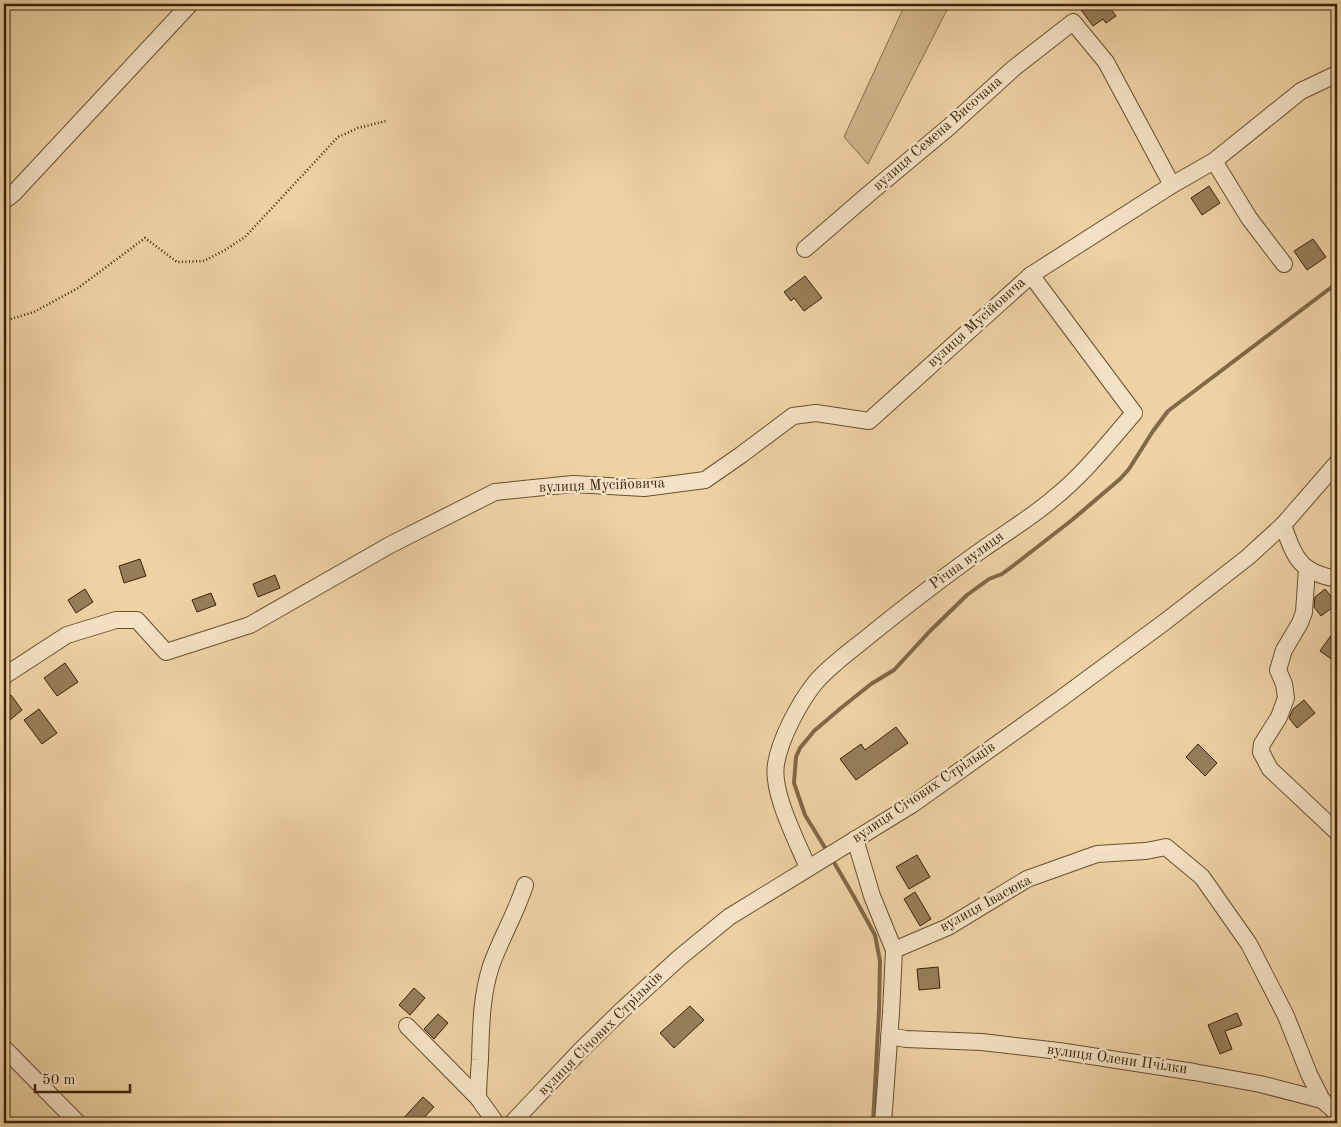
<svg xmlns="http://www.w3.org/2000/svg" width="1341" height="1127" viewBox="0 0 1341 1127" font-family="'Old Standard TT',serif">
<rect width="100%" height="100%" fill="#eed2a4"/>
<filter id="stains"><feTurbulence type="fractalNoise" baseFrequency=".004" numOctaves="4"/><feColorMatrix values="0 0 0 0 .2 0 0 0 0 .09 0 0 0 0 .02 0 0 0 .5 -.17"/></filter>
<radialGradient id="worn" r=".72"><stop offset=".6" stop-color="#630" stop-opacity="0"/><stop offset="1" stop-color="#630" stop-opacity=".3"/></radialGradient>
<path fill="#cfb489" stroke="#846c48" d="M898 4H950L868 164 844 137 903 9Z"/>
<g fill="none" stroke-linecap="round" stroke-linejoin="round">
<g stroke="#806945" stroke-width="4">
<path d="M827 851 805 815 794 783 796 757 800 748 814 731 841 708 871 684 894 670 930 631 967 595 989 579 1002 574 1018 562 1072 520 1120 479 1129 469 1153 431 1168 411 1337 283"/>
<path d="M832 859 853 895 875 935 880 961 879 1011 873 1123"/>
</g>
</g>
<g fill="#977e59" stroke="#392407">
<path d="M1089 4H1107L1116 16 1106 23 1103 19 1093 26 1081 10Z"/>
<path d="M1209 186 1220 203 1202 215 1191 198Z"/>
<path d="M1313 239 1326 257 1307 270 1294 251Z"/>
<path d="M805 276 822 298 804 311 794 298 791 301 784 292Z"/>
<path d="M140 559 146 576 124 583 119 566Z"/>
<path d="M275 575 280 588 258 597 253 584Z"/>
<path d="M85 589 93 602 76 613 68 600Z"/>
<path d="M1325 589 1337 604 1321 616 1314 607 1315 597Z"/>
<path d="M211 593 216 605 197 612 192 600Z"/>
<path d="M1337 627V663L1320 651Z"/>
<path d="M65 663 78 682 57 696 44 678Z"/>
<path d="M11 695 22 710 4 725V701Z"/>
<path d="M1304 700 1315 713 1297 728 1289 718 1293 709Z"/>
<path d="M39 709 57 733 42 744 24 720Z"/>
<path d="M896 727 908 743 856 780 840 759 861 744 865 750Z"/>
<path d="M1198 744 1217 763 1205 776 1186 757Z"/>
<path d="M917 855 930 877 909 889 896 867Z"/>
<path d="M915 892 931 919 920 926 904 899Z"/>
<path d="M938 967 940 988 919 990 917 969Z"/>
<path d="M414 988 425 998 410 1015 399 1005Z"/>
<path d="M690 1006 704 1020 674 1048 660 1033Z"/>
<path d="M1237 1013 1242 1025 1225 1031 1232 1049 1220 1054 1208 1025Z"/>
<path d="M438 1014 448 1023 434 1039 424 1029Z"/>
<path d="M423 1097 434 1107 419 1123H399Z"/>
</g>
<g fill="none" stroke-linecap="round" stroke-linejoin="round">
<defs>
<g id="minor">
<path d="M1214 161 1249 218 1284 264"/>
<path d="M4 201 13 194 190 4"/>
<path d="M805 249 871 192 949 127 1014 68 1073 22 1106 62 1172 185"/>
<path d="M1283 525C1295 558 1299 572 1337 579"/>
<path d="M1307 569 1304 612 1300 623 1284 650 1278 670 1284 684 1286 698 1279 717 1262 744 1261 752 1270 769 1337 832"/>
<path d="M4 676 67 635 116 620H137L166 652 250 625 390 545 495 492 573 484 644 488 705 480 741 455 793 416 816 413 869 421 1031 275 1172 185 1214 161 1301 91 1337 74"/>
<path d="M855 839 872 896 894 950 891 1013 883 1123"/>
<path d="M808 868C797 841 771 792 776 764 780 739 799 703 815 683 832 663 855 648 875 631 910 603 946 575 983 549 1007 532 1032 517 1054 498 1084 474 1109 442 1134 413L1031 275"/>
<path d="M894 950 948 927 1027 879 1097 854 1146 851 1166 847 1202 877 1249 944 1286 1016 1309 1074 1322 1100"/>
<path d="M407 1026 478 1098 496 1123"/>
<path d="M889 1036 906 1039 982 1042 1059 1051 1194 1072 1260 1084 1322 1100 1337 1113"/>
<path d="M4 1048 78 1123"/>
<path d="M478 1098C478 1086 479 1073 480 1060 481 1028 481 997 491 966 501 938 516 913 525 885"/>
<path d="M512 1123 581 1050 620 1012 679 958 729 917 913 804 1059 700 1166 621 1248 557 1283 525 1337 463"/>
</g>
</defs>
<use href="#minor" stroke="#66502e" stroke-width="18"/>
<path stroke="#392407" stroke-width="2.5" stroke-dasharray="1 2.5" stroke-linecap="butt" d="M4 321 34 312 78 288 145 238 177 262 204 261 225 250 245 237 338 137 358 128 386 121"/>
<use href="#minor" stroke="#f4e2c4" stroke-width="16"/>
</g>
<g text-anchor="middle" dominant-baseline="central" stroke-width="5" stroke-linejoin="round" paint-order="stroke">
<g font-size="15" fill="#392407" stroke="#f4e2c4">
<text transform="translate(938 134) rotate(-41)">вулиця Семена Височана</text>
<text transform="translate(977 323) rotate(-42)">вулиця Мусійовича</text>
<text transform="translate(602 486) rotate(-2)">вулиця Мусійовича</text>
<text transform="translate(967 561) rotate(-36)">Річна вулиця</text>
<text transform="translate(924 793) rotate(-34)">вулиця Січових Стрільців</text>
<text transform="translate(986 904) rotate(-29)">вулиця Івасюка</text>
<text transform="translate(601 1034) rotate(-45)">вулиця Січових Стрільців</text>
<text transform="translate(1117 1060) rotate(8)">вулиця Олени Пчілки</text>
</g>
</g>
<rect width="1341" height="1127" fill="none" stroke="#eed2a4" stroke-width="20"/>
<rect x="5" y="5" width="1331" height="1117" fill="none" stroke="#392407" stroke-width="2.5"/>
<rect x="10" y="10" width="1321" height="1107" fill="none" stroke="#392407"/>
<path d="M35 1084v8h95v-8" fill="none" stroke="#392407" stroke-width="2.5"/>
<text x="42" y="1084" font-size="15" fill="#392407" stroke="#f4e2c4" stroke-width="4" paint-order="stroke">50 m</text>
<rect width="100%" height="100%" filter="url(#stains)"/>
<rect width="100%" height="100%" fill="url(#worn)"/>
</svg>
